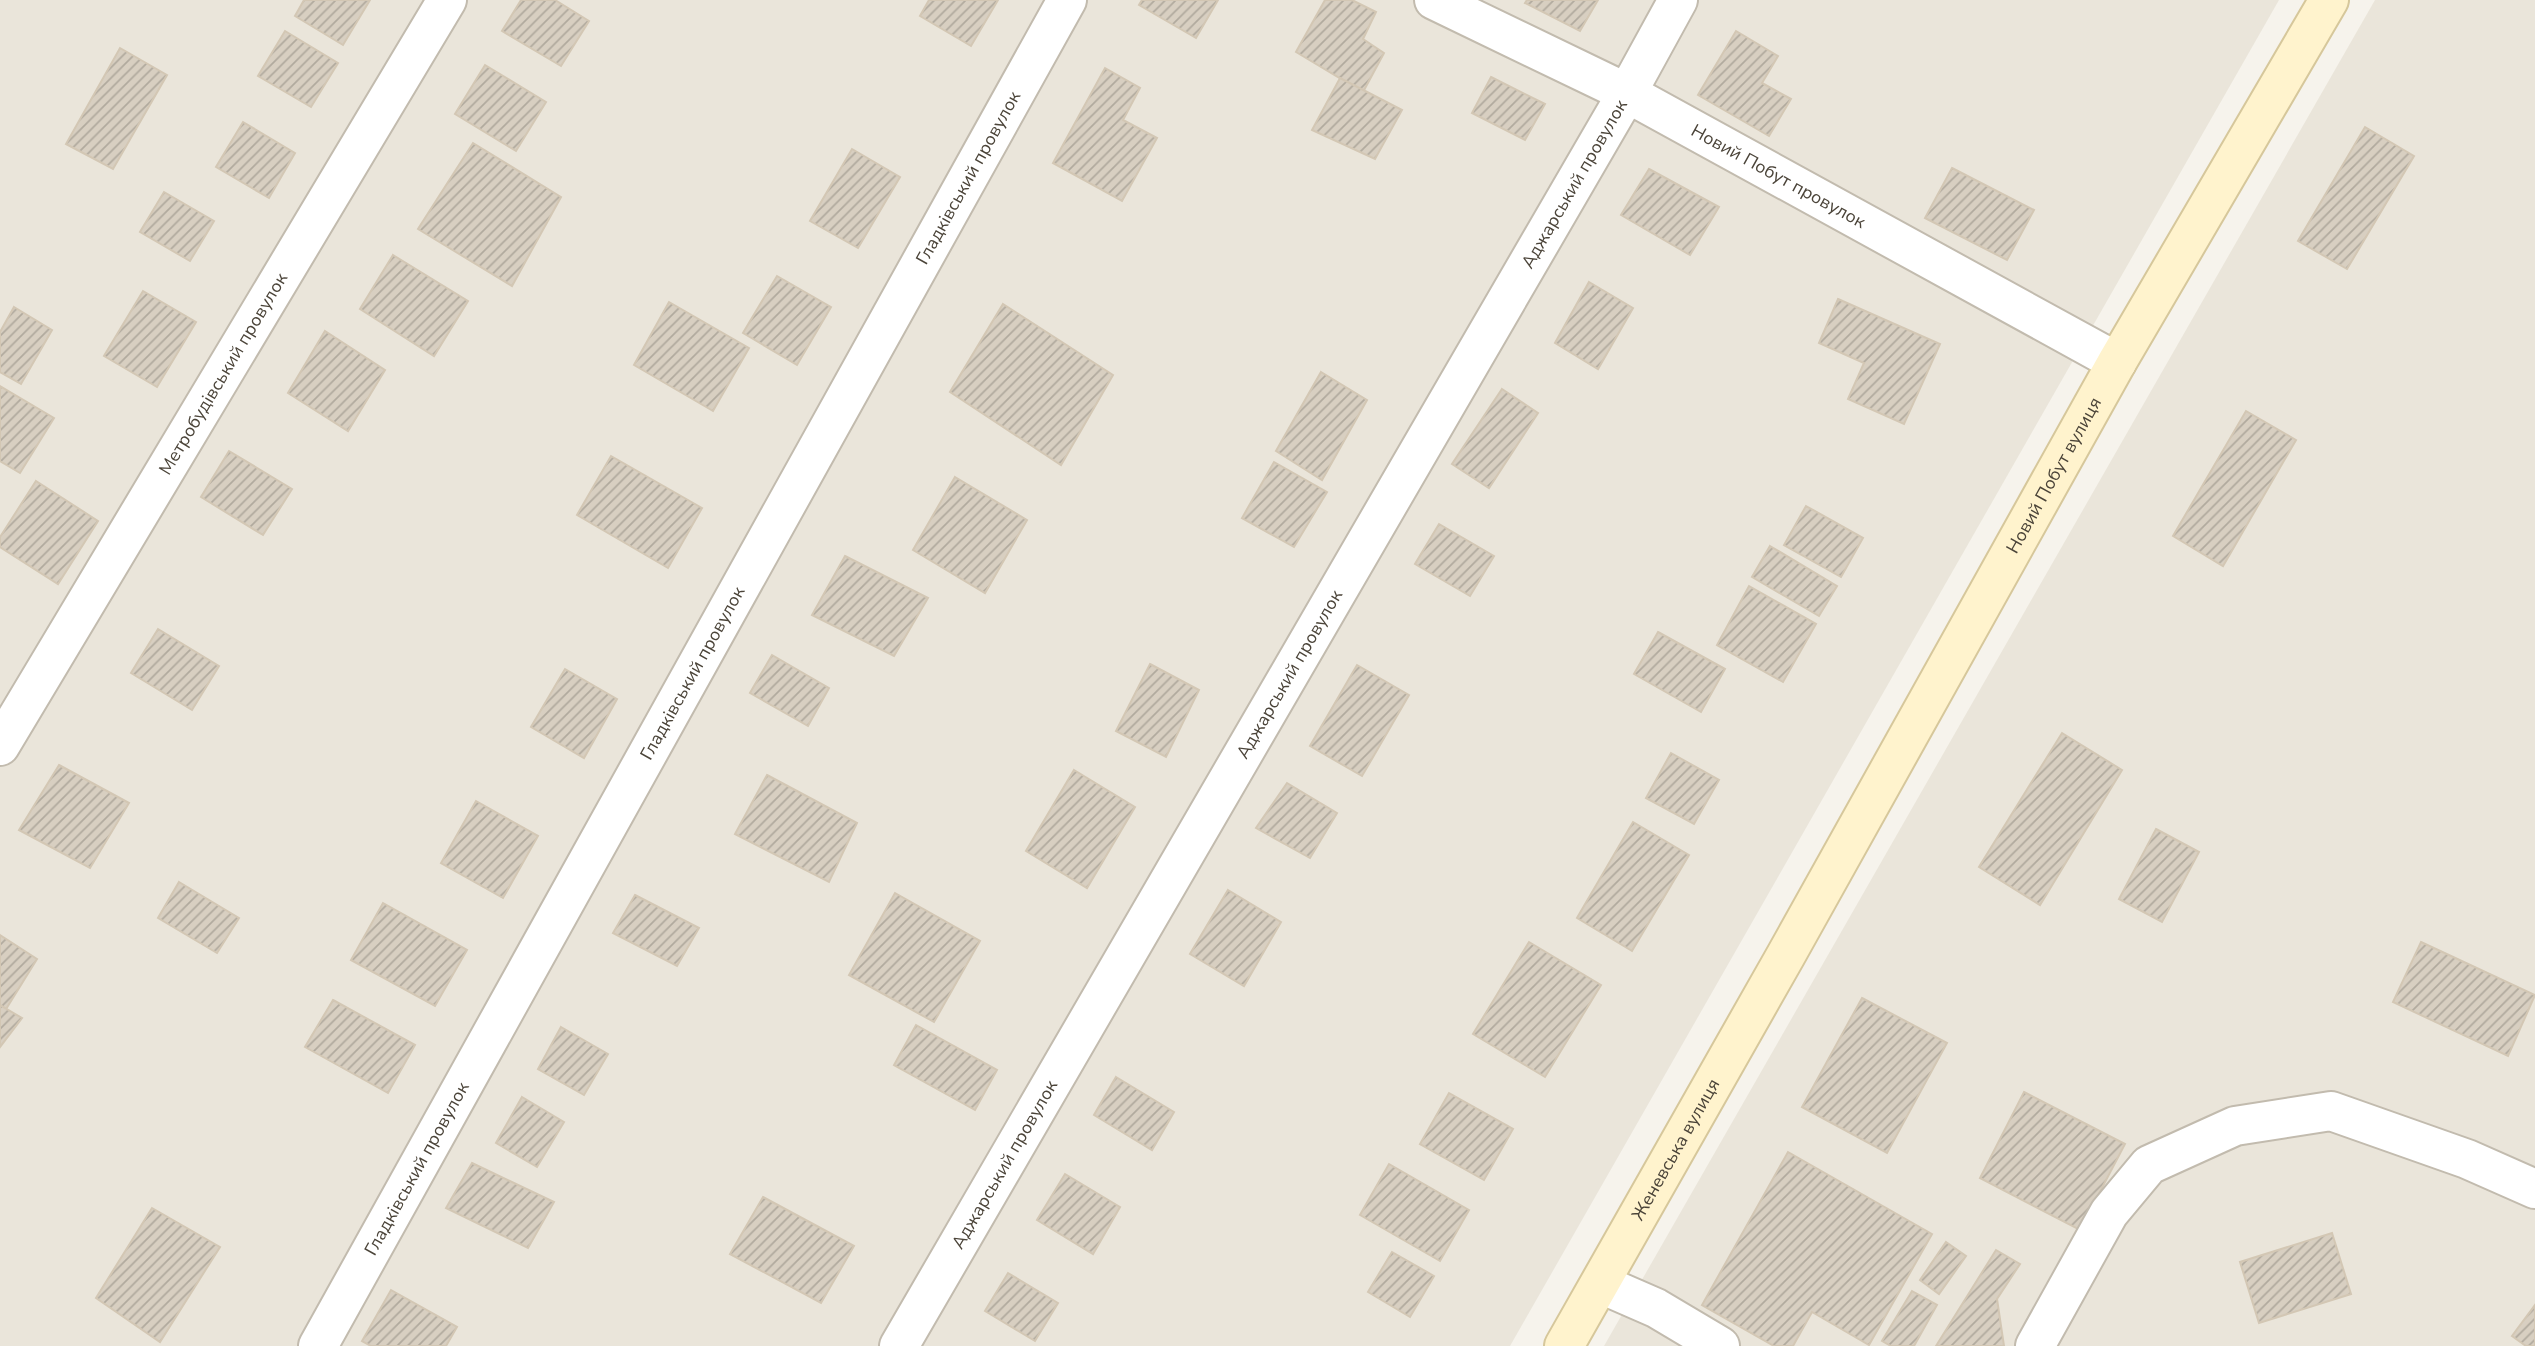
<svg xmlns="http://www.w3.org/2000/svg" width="2535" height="1346" viewBox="0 0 2535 1346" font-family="'Nunito Sans',sans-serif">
<defs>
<pattern id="building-hatch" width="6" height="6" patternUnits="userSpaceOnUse" patternTransform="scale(1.75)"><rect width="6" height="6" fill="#d8cfc1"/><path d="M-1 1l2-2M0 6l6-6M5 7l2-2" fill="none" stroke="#b1aa9e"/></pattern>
</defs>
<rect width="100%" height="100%" fill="#f6f3ec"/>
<g fill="#eae5da">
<path d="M0 0H2279L1510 1346H0Z"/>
<path d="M2375 0H2535V1346H1604Z"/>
</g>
<g fill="url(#building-hatch)" stroke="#d3c7b4" stroke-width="2">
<path d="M304 0H370L343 45 295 16Z"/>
<path d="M521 0H555L589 21 561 66 502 31Z"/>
<path d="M929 0H998L971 46 920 16Z"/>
<path d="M1142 0H1218L1196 38 1139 5Z"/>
<path d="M1325 0H1352L1376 12 1363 39 1384 53 1363 92 1296 52Z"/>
<path d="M1527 0H1598L1580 31 1525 3Z"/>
<path d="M285 31 338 63 311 107 258 76Z"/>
<path d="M1736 31 1778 56 1762 83 1791 99 1769 136 1698 95Z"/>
<path d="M120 48 167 75 113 169 66 144Z"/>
<path d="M485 65 546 102 516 151 455 114Z"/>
<path d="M1105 68 1140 88 1123 120 1157 138 1122 201 1053 163Z"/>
<path d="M1491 77 1545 104 1525 140 1472 113Z"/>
<path d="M1340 78 1402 110 1375 159 1312 130Z"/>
<path d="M243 122 295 153 269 198 216 167Z"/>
<path d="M2365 127 2414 156 2347 269 2298 241Z"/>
<path d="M473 143 561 197 512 286 418 229Z"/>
<path d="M852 149 900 177 858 248 810 221Z"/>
<path d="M1952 168 2034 210 2007 260 1925 218Z"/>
<path d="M1649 169 1719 207 1690 255 1621 215Z"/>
<path d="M164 192 214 221 190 261 140 232Z"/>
<path d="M393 255 468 301 434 356 360 309Z"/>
<path d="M777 276 831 307 797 365 743 333Z"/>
<path d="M1589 282 1633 308 1598 369 1555 343Z"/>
<path d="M143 291 196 322 157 387 104 356Z"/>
<path d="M1838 299 1940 344 1904 424 1848 399 1864 363 1819 343Z"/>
<path d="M669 302 749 348 713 411 634 365Z"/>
<path d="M1003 304 1113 375 1061 465 950 392Z"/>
<path d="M14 307 52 330 21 384 0 372V332Z"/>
<path d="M325 331 385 370 348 431 288 393Z"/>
<path d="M1321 372 1367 400 1322 480 1276 451Z"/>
<path d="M0 386 54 418 20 473 0 461Z"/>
<path d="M1502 389 1538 413 1489 488 1452 464Z"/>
<path d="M2246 411 2296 440 2223 566 2173 536Z"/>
<path d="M229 451 292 489 263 535 201 497Z"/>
<path d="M611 456 702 508 668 568 577 515Z"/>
<path d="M1274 462 1327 492 1294 547 1242 518Z"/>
<path d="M955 477 1027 520 985 593 913 550Z"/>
<path d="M36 481 98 521 58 584 0 547V537Z"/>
<path d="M1806 506 1863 538 1841 577 1784 545Z"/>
<path d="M1439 524 1494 556 1470 596 1415 564Z"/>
<path d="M1770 546 1837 586 1819 616 1752 577Z"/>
<path d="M845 556 928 598 894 656 812 615Z"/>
<path d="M1749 586 1816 624 1783 682 1717 645Z"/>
<path d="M158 629 219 666 192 710 131 673Z"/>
<path d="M1658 632 1725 669 1701 712 1634 674Z"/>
<path d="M772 655 829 688 808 726 750 693Z"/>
<path d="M1150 664 1199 690 1166 757 1116 731Z"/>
<path d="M1357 665 1409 695 1362 776 1310 746Z"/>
<path d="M565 669 617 699 584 758 531 727Z"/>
<path d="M2062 733 2122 770 2040 905 1979 867Z"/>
<path d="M1671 753 1719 780 1694 824 1646 798Z"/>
<path d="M59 765 129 803 90 868 19 830Z"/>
<path d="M1074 770 1135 807 1087 888 1026 851Z"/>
<path d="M767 775 857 823 829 882 735 834Z"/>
<path d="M1287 783 1337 813 1310 858 1256 828Z"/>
<path d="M476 801 538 836 503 898 441 863Z"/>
<path d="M1633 822 1689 855 1632 951 1577 918Z"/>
<path d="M2156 829 2199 852 2162 922 2119 899Z"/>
<path d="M179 882 239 918 217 953 158 918Z"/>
<path d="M1228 890 1281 922 1244 986 1190 954Z"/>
<path d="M895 893 980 941 934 1022 849 975Z"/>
<path d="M635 895 699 928 677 966 613 933Z"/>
<path d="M383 903 467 950 435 1006 351 960Z"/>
<path d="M0 935 37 959 6 1009 0 1005Z"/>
<path d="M1529 942 1601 985 1545 1077 1473 1034Z"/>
<path d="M2421 942 2535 995 2508 1056 2393 1002Z"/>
<path d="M1862 998 1947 1043 1887 1153 1802 1107Z"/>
<path d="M333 1000 415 1045 388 1093 305 1047Z"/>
<path d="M0 1005 22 1018 0 1047Z"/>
<path d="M916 1025 997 1070 975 1110 894 1065Z"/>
<path d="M561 1027 608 1054 584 1095 538 1069Z"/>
<path d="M1116 1077 1174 1112 1152 1150 1094 1115Z"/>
<path d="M2024 1092 2125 1144 2080 1230 1980 1178Z"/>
<path d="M1449 1093 1513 1129 1484 1180 1420 1144Z"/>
<path d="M522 1097 564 1122 537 1167 496 1143Z"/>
<path d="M1788 1152 1932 1234 1869 1345 1812 1312 1793 1346H1774L1702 1305Z"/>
<path d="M472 1163 554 1202 528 1248 446 1208Z"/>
<path d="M1389 1164 1469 1210 1440 1261 1360 1215Z"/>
<path d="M1065 1174 1120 1207 1093 1254 1037 1220Z"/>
<path d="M763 1197 854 1246 821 1303 730 1254Z"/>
<path d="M152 1208 220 1247 160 1342 96 1298Z"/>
<path d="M2332 1233 2351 1294 2259 1323 2240 1262Z"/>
<path d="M1946 1242 1966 1256 1939 1294 1920 1280Z"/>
<path d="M1996 1250 2020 1264 1997 1299 2004 1346H1936Z"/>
<path d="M1392 1252 1434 1276 1410 1317 1368 1292Z"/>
<path d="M1008 1273 1058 1303 1035 1341 985 1311Z"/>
<path d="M391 1290 457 1327 446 1346H371L362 1341Z"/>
<path d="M1912 1291 1937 1305 1914 1346H1891L1882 1341Z"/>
<path d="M2535 1305V1346H2526L2512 1336Z"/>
</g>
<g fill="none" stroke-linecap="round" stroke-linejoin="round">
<defs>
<g id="minor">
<path id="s1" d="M1434 0 1627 93 2117 362"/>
<path id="s2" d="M0 746 447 0"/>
<path d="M1601 1284 1656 1308 1720 1346"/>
<path id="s3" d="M318 1346 1067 0"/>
<path id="s4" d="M899 1346 1627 93 1678 0"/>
<path d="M2035 1346 2109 1213 2149 1165 2235 1126 2331 1111 2467 1159 2535 1189"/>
</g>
<g id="secondary">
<path id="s5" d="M1564 1346 1786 955 2117 362 2329 0"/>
</g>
</defs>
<use href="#minor" stroke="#c2bbae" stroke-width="42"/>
<use href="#secondary" stroke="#d6c79b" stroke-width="42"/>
<use href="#minor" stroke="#fff" stroke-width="38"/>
<use href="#secondary" stroke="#fff3cd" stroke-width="38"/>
</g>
<g text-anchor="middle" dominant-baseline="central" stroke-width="7" stroke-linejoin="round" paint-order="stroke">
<g font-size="18" fill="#4b4439" stroke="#fff">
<text stroke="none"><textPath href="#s1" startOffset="387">Новий Побут провулок</textPath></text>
<text stroke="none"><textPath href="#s3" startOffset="1337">Гладківський провулок</textPath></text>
<text stroke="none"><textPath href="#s4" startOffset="1344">Аджарський провулок</textPath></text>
<text stroke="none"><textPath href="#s2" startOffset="434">Метробудівський провулок</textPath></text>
<text stroke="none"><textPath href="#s5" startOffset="999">Новий Побут вулиця</textPath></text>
<text stroke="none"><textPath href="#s3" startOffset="770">Гладківський провулок</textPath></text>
<text stroke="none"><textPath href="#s4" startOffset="777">Аджарський провулок</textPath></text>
<text stroke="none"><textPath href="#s5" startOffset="226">Женевська вулиця</textPath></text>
<text stroke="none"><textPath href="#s4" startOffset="210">Аджарський провулок</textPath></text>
<text stroke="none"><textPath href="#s3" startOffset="203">Гладківський провулок</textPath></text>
</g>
</g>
</svg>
